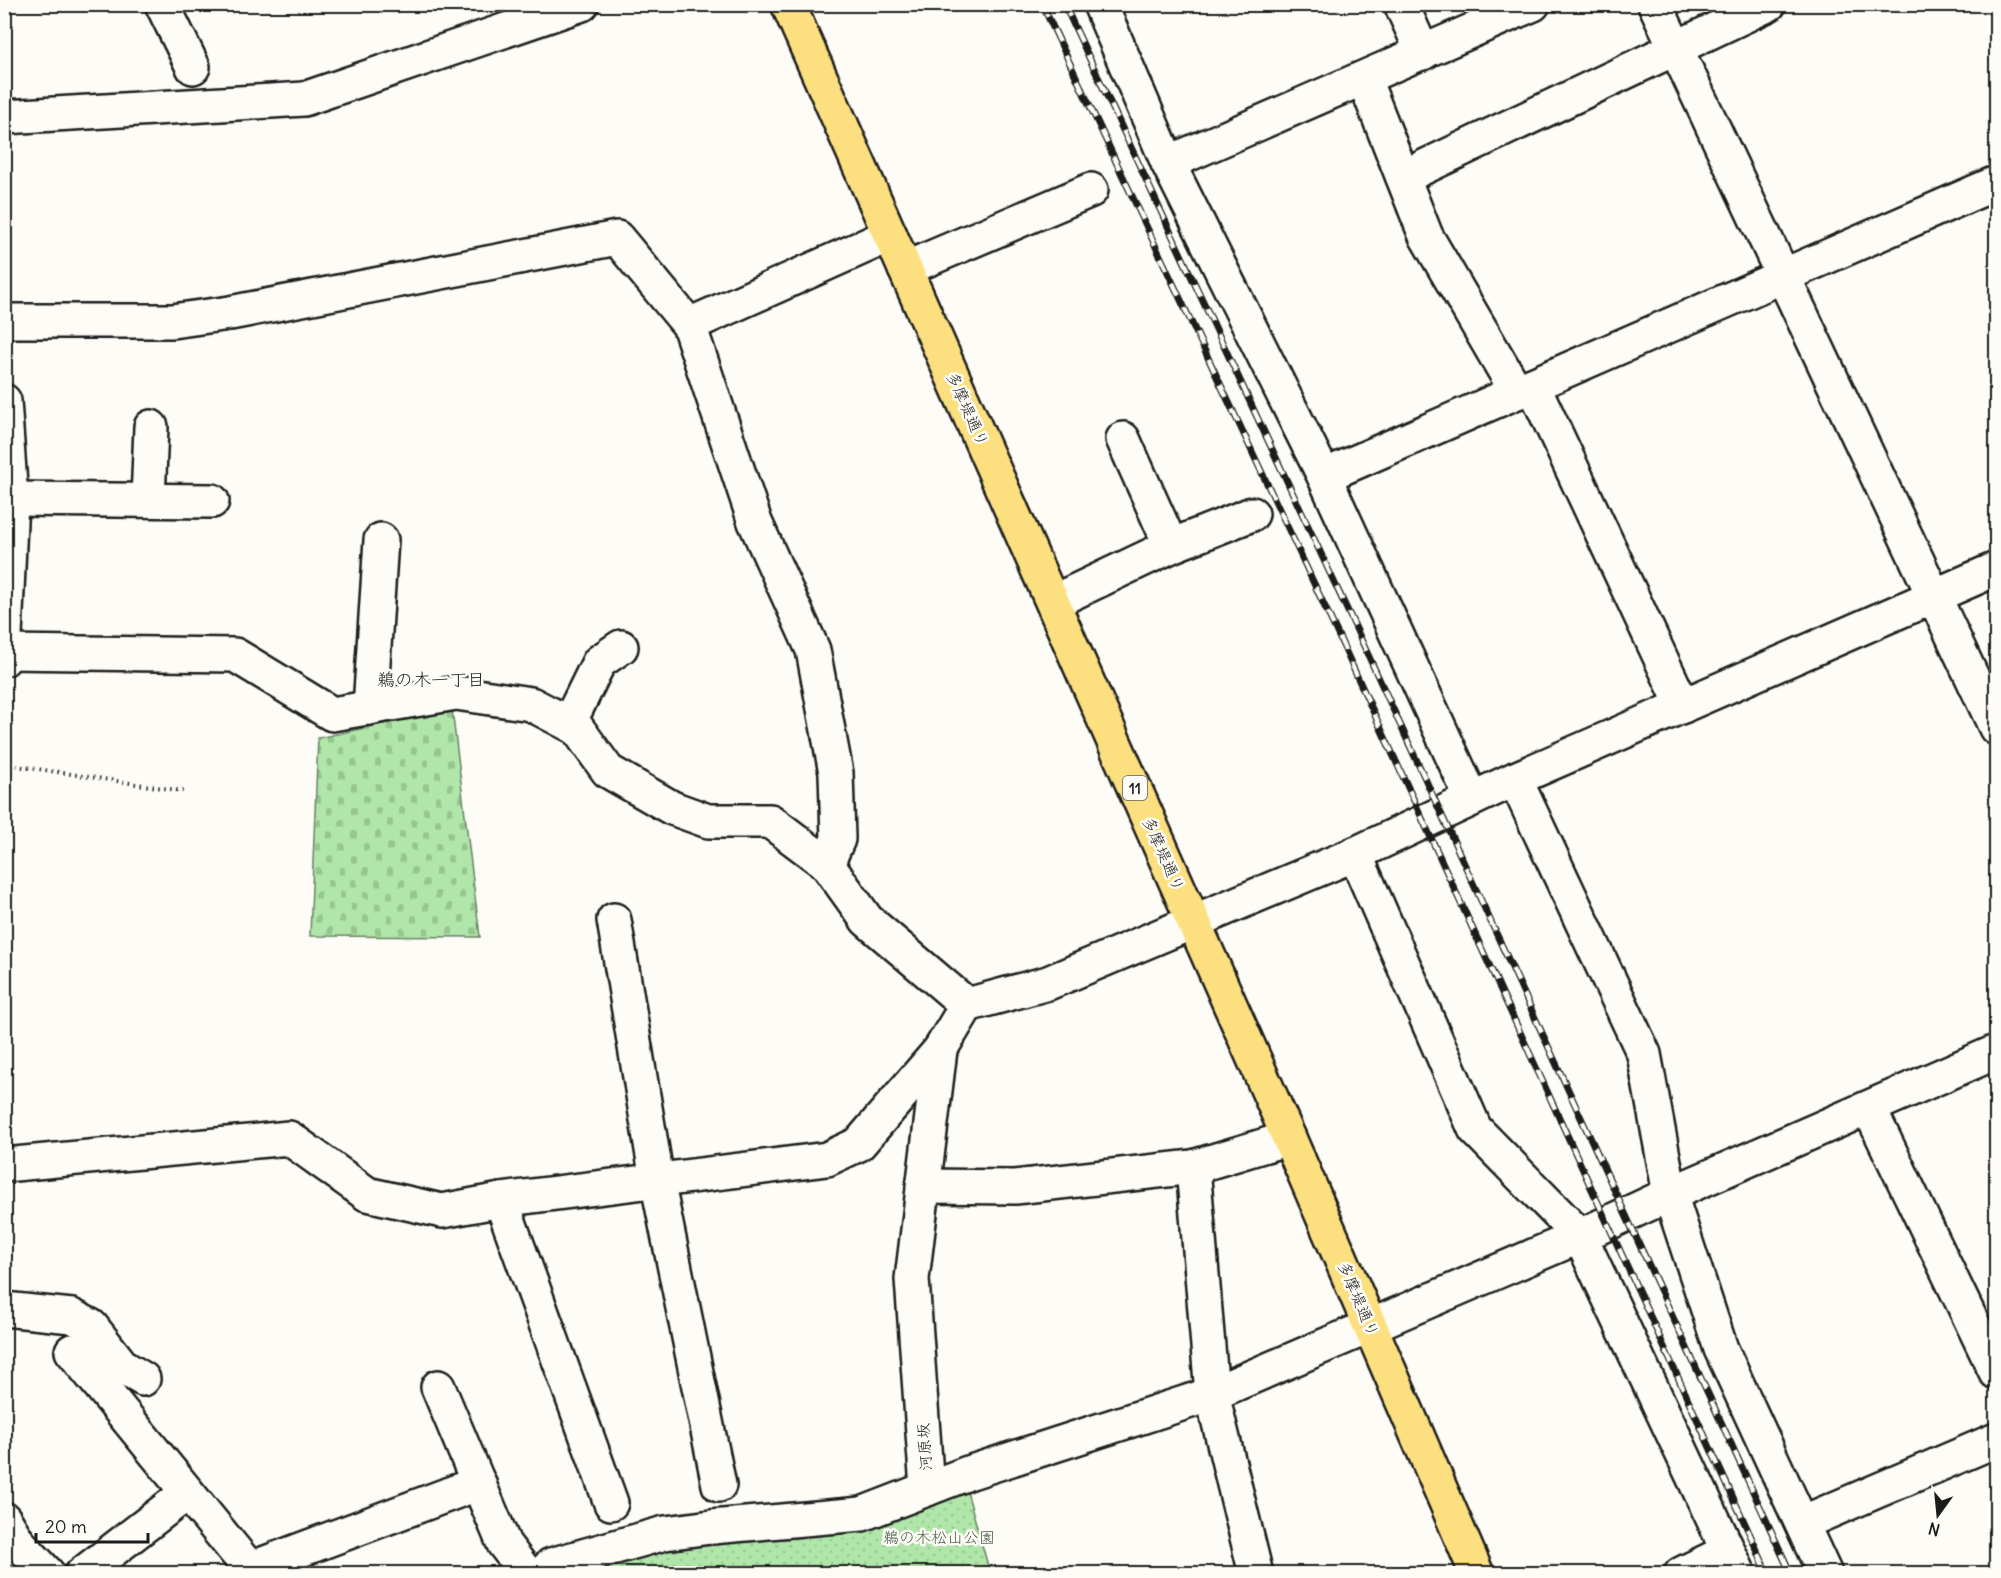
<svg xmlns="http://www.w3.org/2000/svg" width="2001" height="1578" viewBox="0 0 2001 1578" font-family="Delius,'Klee One',sans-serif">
<defs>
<pattern id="green-dots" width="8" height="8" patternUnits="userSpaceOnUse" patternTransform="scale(1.5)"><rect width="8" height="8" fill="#b0e6a9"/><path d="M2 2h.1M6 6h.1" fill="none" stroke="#97c591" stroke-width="1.8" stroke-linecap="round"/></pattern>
<pattern id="cemetery-stones" width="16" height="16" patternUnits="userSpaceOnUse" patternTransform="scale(1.5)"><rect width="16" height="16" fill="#b0e6a9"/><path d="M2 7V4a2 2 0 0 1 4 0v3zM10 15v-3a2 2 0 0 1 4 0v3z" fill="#97c591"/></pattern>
</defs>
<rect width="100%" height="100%" fill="#fdfcf7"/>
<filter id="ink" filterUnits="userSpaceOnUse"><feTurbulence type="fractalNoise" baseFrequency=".0167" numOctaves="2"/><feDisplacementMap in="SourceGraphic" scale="12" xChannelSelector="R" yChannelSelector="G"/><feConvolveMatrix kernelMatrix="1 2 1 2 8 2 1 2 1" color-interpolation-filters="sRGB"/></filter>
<g filter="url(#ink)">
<path fill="url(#green-dots)" stroke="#668162" stroke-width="1.5" d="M966 1488 990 1573 559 1574 649 1547Z"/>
<path fill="url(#cemetery-stones)" stroke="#668162" stroke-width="1.5" d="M452 709 480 937 310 936 318 738Z"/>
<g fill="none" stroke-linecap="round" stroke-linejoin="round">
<defs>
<g id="minor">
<path d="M162 4 193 67"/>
<path d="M1100 4 1168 163 1324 476 1472 799"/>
<path d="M1401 4 1423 53"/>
<path d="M1655 4 1996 728"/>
<path d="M1364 79 1426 236 1517 392"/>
<path d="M5 117 304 99 582 4"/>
<path d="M1168 163 1533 4"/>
<path d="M1403 177 1769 4"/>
<path d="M905 269 1091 190"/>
<path d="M4 321H172L230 313 617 238 689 325 755 522 813 650 836 773 838 839 827 864 867 920 967 1005"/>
<path d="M689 325 890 235"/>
<path d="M1533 385 1683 706"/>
<path d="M4 401 11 499 4 659"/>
<path d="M1123 439 1171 546"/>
<path d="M1324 476 1996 183"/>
<path d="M11 499 212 501"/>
<path d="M148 500 151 427"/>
<path d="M1053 602 1171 546 1252 514"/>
<path d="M5 652 235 655 332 714 456 693 531 704 577 728 608 771 672 808 708 821H770L827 864"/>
<path d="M370 708 381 540"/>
<path d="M569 723 599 662 621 647"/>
<path d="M1515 779 1644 1054 1670 1194 1721 1349 1825 1574"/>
<path d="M1355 854 1475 1129 1580 1236 1739 1574"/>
<path d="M614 920 657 1180 719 1485"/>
<path d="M1869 1108 1996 1372"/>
<path d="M4 1165 289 1138 367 1194 442 1211 501 1200 827 1159 859 1144 940 1050"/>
<path d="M1193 1167 1212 1394 1256 1574"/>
<path d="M923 1186 1015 1187 1193 1167 1289 1138"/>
<path d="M501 1200 611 1503"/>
<path d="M4 1309 72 1316 91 1326 123 1367 143 1379"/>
<path d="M72 1351 250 1569 479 1483"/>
<path d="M438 1387 504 1544 527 1574"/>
<path d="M927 1489 912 1279 940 1050 967 1005 1048 983 1355 854 1515 779 1996 569"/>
<path d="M4 1519 18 1542 48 1574"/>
<path d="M1802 1523 1996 1440"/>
<path d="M82 1574 187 1493"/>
<path d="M543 1574 551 1565 665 1533 711 1527 862 1514 968 1473 1212 1394 1580 1236 1670 1194 1996 1052"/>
<path d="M1681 1574 1728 1551"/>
</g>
<path id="major" d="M788 4 1289 1138 1477 1574"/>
</defs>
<use href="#minor" stroke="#1c1c1c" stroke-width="38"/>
<use href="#major" stroke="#1c1c1c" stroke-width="38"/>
<g stroke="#1c1c1c" stroke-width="4" stroke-dasharray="1.5 4.5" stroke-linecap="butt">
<path d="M4 764 183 791"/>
<path d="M683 1574 691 1567"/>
</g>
<use href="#minor" stroke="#fdfcf7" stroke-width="33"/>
<use href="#major" stroke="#fce080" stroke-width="33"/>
<defs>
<g id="rail">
<path d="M1042 4 1340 639 1768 1574"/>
<path d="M1064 4 1358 633 1791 1574"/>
</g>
</defs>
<use href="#rail" stroke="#1c1c1c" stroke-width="7"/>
<use href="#rail" stroke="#fdfcf7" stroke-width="4.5" stroke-dasharray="14" stroke-linecap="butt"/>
</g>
</g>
<g text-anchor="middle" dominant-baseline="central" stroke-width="5" stroke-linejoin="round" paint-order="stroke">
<rect fill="#fdfcf7" stroke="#605f5e" stroke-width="1.5" x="1123" y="776" width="24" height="24" rx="4.5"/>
<g font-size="15" font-weight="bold" fill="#1c1c1c">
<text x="1135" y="788">11</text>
</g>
<g font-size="16" fill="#1c1c1c" stroke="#fdfcf7">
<text transform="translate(968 409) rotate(66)">多摩堤通り</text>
<text transform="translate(1164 854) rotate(66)">多摩堤通り</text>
<text transform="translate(1359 1299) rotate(67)">多摩堤通り</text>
<text transform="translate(924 1447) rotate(-94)">河原坂</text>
</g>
<g font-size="16" fill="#485946" stroke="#fdfcf7">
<text x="939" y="1537">鵜の木松山公園</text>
</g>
<g font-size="18" fill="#1c1c1c" stroke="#fdfcf7">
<text x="431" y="679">鵜の木一丁目</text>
</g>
</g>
<rect width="2001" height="1578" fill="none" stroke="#fdfcf7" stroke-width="24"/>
<rect x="12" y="12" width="1977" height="1554" fill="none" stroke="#1c1c1c" stroke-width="2" filter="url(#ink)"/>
<g transform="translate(1938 1515) rotate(195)" stroke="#fdfcf7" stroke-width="4.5" paint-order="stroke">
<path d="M0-4.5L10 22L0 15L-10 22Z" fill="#1c1c1c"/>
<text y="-9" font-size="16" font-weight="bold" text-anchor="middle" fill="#1c1c1c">N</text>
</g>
<path d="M36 1533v9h112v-9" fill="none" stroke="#1c1c1c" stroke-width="3"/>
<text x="45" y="1533" font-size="18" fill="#1c1c1c" stroke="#fdfcf7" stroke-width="4.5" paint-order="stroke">20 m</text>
</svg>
